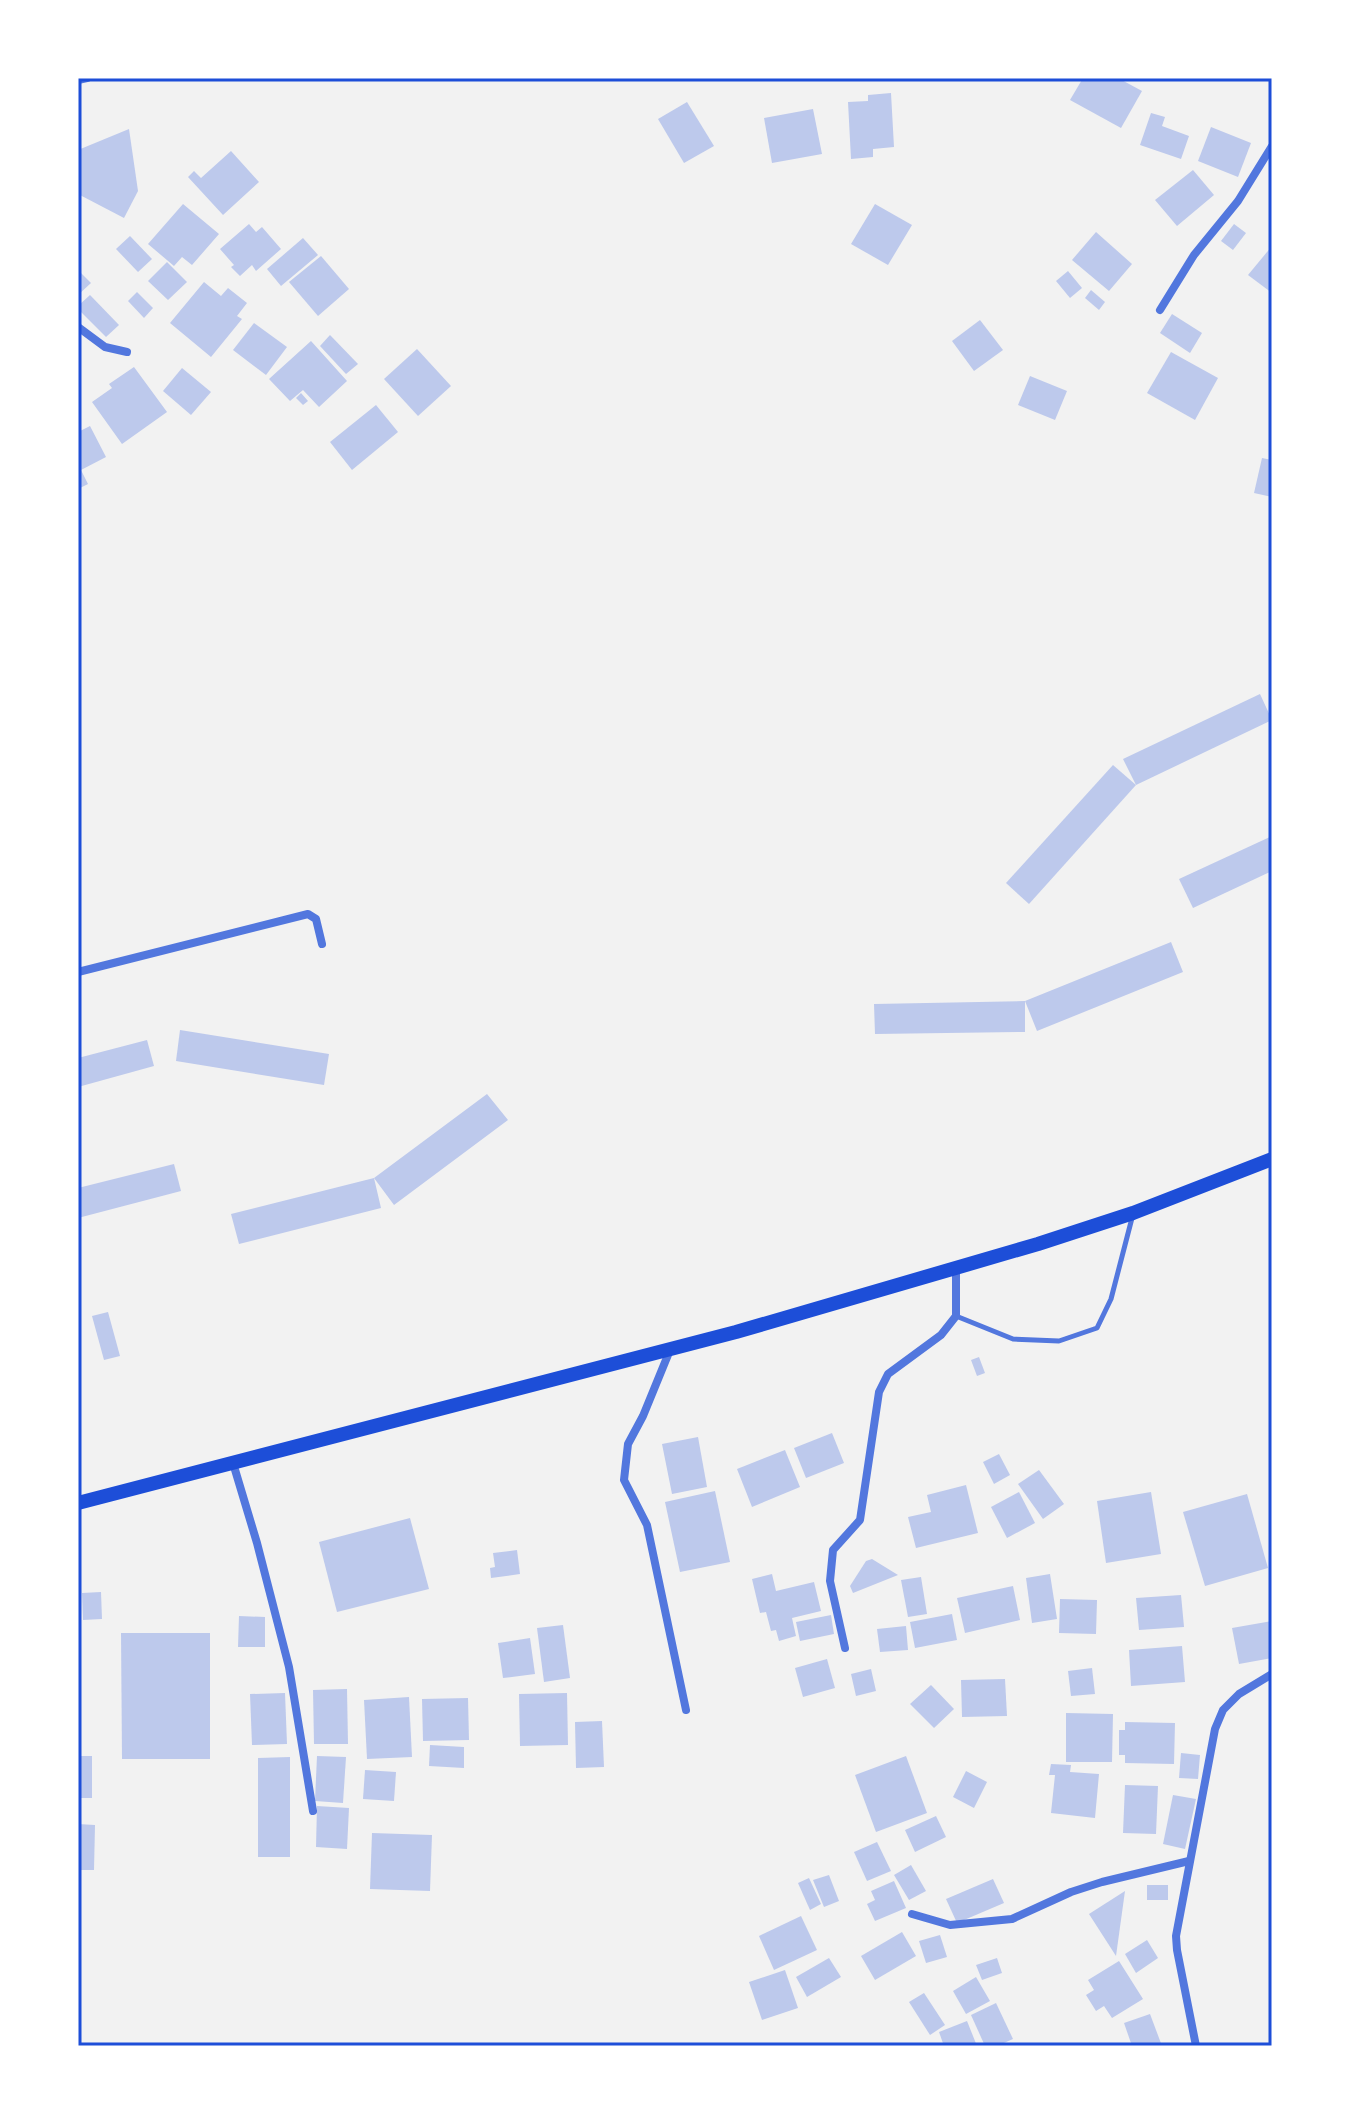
<svg xmlns="http://www.w3.org/2000/svg" width="1350" height="2124" viewBox="0 0 1350 2124" font-family="Figtree,sans-serif">
<rect width="100%" height="100%" fill="#f2f2f2"/>
<g fill="#bdc9ec">
<path d="M1083 78H1118L1142 91 1121 128 1070 100Z"/>
<path d="M891 93 894 147 873 149V157L851 159 848 102 868 101V95Z"/>
<path d="M687 102 714 146 684 163 658 119Z"/>
<path d="M813 109 822 154 772 163 764 118Z"/>
<path d="M1151 113 1165 117 1162 126 1189 136 1181 159 1140 145Z"/>
<path d="M1211 127 1251 143 1238 177 1198 161Z"/>
<path d="M129 129 138 191 124 218 78 194V150Z"/>
<path d="M231 151 259 182 223 215 188 177 194 171 201 178Z"/>
<path d="M1193 170 1214 195 1177 226 1155 200Z"/>
<path d="M183 204 219 234 192 265 182 257 174 266 148 244Z"/>
<path d="M875 204 912 225 888 265 851 244Z"/>
<path d="M249 224 256 232 262 227 281 249 256 271 252 265 240 276 231 267 234 265 220 249Z"/>
<path d="M1234 224 1246 233 1233 250 1221 241Z"/>
<path d="M1096 232 1132 264 1109 291 1072 260Z"/>
<path d="M130 236 152 259 138 272 116 249Z"/>
<path d="M303 238 318 255 281 286 267 269Z"/>
<path d="M1272 246V293L1248 275Z"/>
<path d="M321 256 349 289 318 316 289 282Z"/>
<path d="M167 262 187 282 168 300 148 281Z"/>
<path d="M78 270 91 283 78 295Z"/>
<path d="M1068 271 1082 288 1070 298 1056 281Z"/>
<path d="M204 282 221 296 228 288 247 303 237 316 242 319 211 357 170 323Z"/>
<path d="M1091 290 1105 302 1099 310 1085 298Z"/>
<path d="M137 292 153 308 144 318 128 301Z"/>
<path d="M90 295 119 325 106 337 78 309V306Z"/>
<path d="M1172 314 1202 333 1190 353 1160 333Z"/>
<path d="M980 320 1003 350 974 371 952 341Z"/>
<path d="M254 323 287 347 266 375 233 350Z"/>
<path d="M330 335 358 364 346 374 320 346Z"/>
<path d="M311 341 347 381 319 407 303 390 290 401 269 379Z"/>
<path d="M417 349 451 386 418 416 384 379Z"/>
<path d="M1171 352 1218 378 1195 420 1147 393Z"/>
<path d="M134 367 167 412 122 444 92 402 112 388 109 384Z"/>
<path d="M182 368 211 392 191 415 163 391Z"/>
<path d="M1030 376 1067 391 1055 420 1018 405Z"/>
<path d="M301 393 308 401 303 405 296 398Z"/>
<path d="M376 405 398 432 352 470 330 442Z"/>
<path d="M90 426 106 457 81 470 88 484 78 489V432Z"/>
<path d="M1262 458 1272 460V497L1254 493Z"/>
<path d="M1260 694 1272 720 1136 785 1123 759Z"/>
<path d="M1113 765 1136 785 1029 904 1006 883Z"/>
<path d="M1272 836V871L1193 908 1179 879Z"/>
<path d="M1171 942 1183 972 1037 1031 1025 1001V1032L875 1034 874 1004 1025 1001Z"/>
<path d="M180 1030 329 1054 324 1085 176 1061Z"/>
<path d="M147 1040 154 1066 78 1087V1058Z"/>
<path d="M487 1094 508 1120 394 1205 374 1178 381 1208 239 1244 231 1214 374 1178Z"/>
<path d="M174 1164 181 1191 78 1218V1188Z"/>
<path d="M108 1312 120 1356 104 1360 92 1316Z"/>
<path d="M979 1357 985 1373 977 1376 971 1360Z"/>
<path d="M832 1433 844 1463 806 1478 794 1448Z"/>
<path d="M698 1437 707 1487 672 1494 662 1444Z"/>
<path d="M785 1450 800 1487 752 1507 737 1469Z"/>
<path d="M999 1454 1010 1475 994 1484 983 1462Z"/>
<path d="M1039 1470 1064 1504 1043 1519 1018 1484Z"/>
<path d="M966 1485 978 1533 916 1548 908 1517 931 1512 927 1495Z"/>
<path d="M715 1491 730 1562 680 1572 665 1502Z"/>
<path d="M1019 1492 1035 1523 1007 1538 991 1507Z"/>
<path d="M1151 1492 1161 1554 1106 1563 1097 1501Z"/>
<path d="M1247 1494 1268 1568 1205 1586 1183 1512Z"/>
<path d="M410 1518 429 1589 337 1612 319 1542Z"/>
<path d="M517 1550 520 1574 491 1578 490 1568 495 1567 493 1553Z"/>
<path d="M872 1559 898 1575 853 1593 850 1586 866 1561Z"/>
<path d="M772 1574 776 1591 814 1582 821 1611 792 1618 796 1636 779 1641 776 1630 771 1631 766 1612 760 1613 752 1579Z"/>
<path d="M1050 1574 1057 1619 1032 1623 1026 1578Z"/>
<path d="M921 1577 927 1614 908 1617 901 1580Z"/>
<path d="M1013 1586 1020 1620 965 1633 957 1598Z"/>
<path d="M101 1592 102 1619 83 1620 82 1593Z"/>
<path d="M1181 1595 1184 1627 1139 1630 1136 1598Z"/>
<path d="M1060 1599 1097 1600 1096 1634 1059 1633Z"/>
<path d="M952 1614 957 1640 915 1648 910 1622Z"/>
<path d="M831 1615 834 1634 800 1641 796 1622Z"/>
<path d="M239 1616 265 1617V1647H238Z"/>
<path d="M1272 1621V1658L1239 1664 1232 1628Z"/>
<path d="M563 1625 570 1678 544 1682 537 1628Z"/>
<path d="M906 1626 908 1650 880 1652 877 1629Z"/>
<path d="M121 1633H210V1759H122Z"/>
<path d="M530 1638 535 1674 503 1678 498 1643Z"/>
<path d="M1182 1646 1185 1682 1131 1686 1129 1650Z"/>
<path d="M827 1659 835 1688 803 1697 795 1668Z"/>
<path d="M1092 1668 1095 1694 1071 1696 1068 1671Z"/>
<path d="M871 1669 876 1691 856 1696 851 1674Z"/>
<path d="M1005 1679 1007 1716 962 1717 961 1680Z"/>
<path d="M931 1685 954 1709 934 1728 910 1704Z"/>
<path d="M347 1689 348 1744H314L313 1690Z"/>
<path d="M285 1693 287 1744 252 1745 250 1694Z"/>
<path d="M567 1693 568 1745 520 1746 519 1694Z"/>
<path d="M409 1697 412 1757 367 1759 364 1700Z"/>
<path d="M468 1698 469 1740 423 1741 422 1699Z"/>
<path d="M1066 1713 1113 1714 1112 1762H1066Z"/>
<path d="M602 1721 604 1767 576 1768 575 1722Z"/>
<path d="M1125 1722 1175 1723 1174 1764 1125 1763V1755H1119V1730H1125Z"/>
<path d="M430 1745 464 1747V1768L429 1766Z"/>
<path d="M1181 1753 1200 1755 1198 1779 1179 1778Z"/>
<rect x="78" y="1756" width="14" height="42"/>
<path d="M317 1756 346 1757 343 1803 315 1801Z"/>
<path d="M906 1756 927 1813 876 1832 855 1775Z"/>
<path d="M290 1757V1857H258V1758Z"/>
<path d="M1051 1764 1071 1765 1070 1772 1099 1774 1095 1818 1051 1813 1055 1775H1049Z"/>
<path d="M365 1770 396 1772 394 1801 363 1799Z"/>
<path d="M966 1771 987 1782 974 1808 953 1797Z"/>
<path d="M1125 1785 1158 1786 1156 1834 1123 1833Z"/>
<path d="M1173 1795 1196 1799 1185 1849 1163 1844Z"/>
<path d="M317 1806 349 1808 347 1849 316 1847Z"/>
<path d="M936 1816 946 1837 915 1852 905 1830Z"/>
<path d="M78 1824 95 1825 94 1870H78Z"/>
<path d="M372 1833 432 1835 430 1891 370 1889Z"/>
<path d="M877 1842 891 1871 867 1881 854 1852Z"/>
<path d="M911 1865 926 1891 909 1900 894 1875Z"/>
<path d="M829 1875 839 1901 824 1907 813 1880Z"/>
<path d="M809 1878 821 1904 810 1910 798 1883Z"/>
<path d="M993 1879 1004 1903 957 1923 946 1899Z"/>
<path d="M894 1881 906 1908 875 1921 867 1904 875 1900 871 1891Z"/>
<rect x="1147" y="1885" width="21" height="15"/>
<path d="M1125 1891 1116 1956 1089 1914Z"/>
<path d="M801 1916 817 1950 774 1970 759 1936Z"/>
<path d="M902 1932 916 1956 875 1980 861 1956Z"/>
<path d="M940 1935 947 1957 926 1963 919 1941Z"/>
<path d="M1147 1940 1158 1958 1136 1973 1125 1954Z"/>
<path d="M829 1958 841 1977 807 1997 796 1977Z"/>
<path d="M997 1958 1002 1973 982 1980 976 1965Z"/>
<path d="M1119 1961 1143 1999 1112 2018 1104 2006 1096 2011 1086 1995 1094 1990 1088 1980Z"/>
<path d="M785 1970 798 2008 762 2020 749 1982Z"/>
<path d="M976 1977 990 2001 966 2014 953 1991Z"/>
<path d="M924 1993 945 2025 930 2035 909 2002Z"/>
<path d="M996 2003 1013 2039 997 2046H985L971 2015Z"/>
<path d="M1150 2014 1162 2046H1132L1124 2023Z"/>
<path d="M967 2021 977 2046H944L939 2032Z"/>
</g>
<g fill="none" stroke-linecap="round" stroke-linejoin="round">
<path stroke="#5277de" stroke-width="5" d="M956 1316 1013 1339 1059 1341 1097 1328 1111 1299 1132 1218"/>
<g stroke="#5277de" stroke-width="8">
<path d="M78 80 87 78"/>
<path d="M1160 310 1194 255 1238 201 1272 146"/>
<path d="M78 327 105 347 127 352"/>
<path d="M78 972 308 914 316 919 322 944"/>
<path d="M670 1350 643 1416 628 1444 624 1480 647 1525 686 1710"/>
<path d="M233 1463 257 1543 289 1667 313 1811"/>
<path d="M845 1648 830 1581 833 1550 860 1520 879 1392 888 1374 941 1335 956 1316V1268"/>
<path d="M912 1914 950 1925 1012 1919 1071 1892 1102 1882 1189 1861"/>
<path d="M1196 2046 1177 1950 1176 1936 1215 1729 1223 1710 1239 1694 1272 1674"/>
</g>
<path stroke="#1d4ed8" stroke-width="14" d="M78 1503 736 1332 1038 1244 1133 1213 1272 1159"/>
</g>
<rect width="1350" height="2124" fill="none" stroke="#ffffff" stroke-width="160"/>
<rect x="80" y="80" width="1190" height="1964" fill="none" stroke="#1d4ed8" stroke-width="3"/>
</svg>
